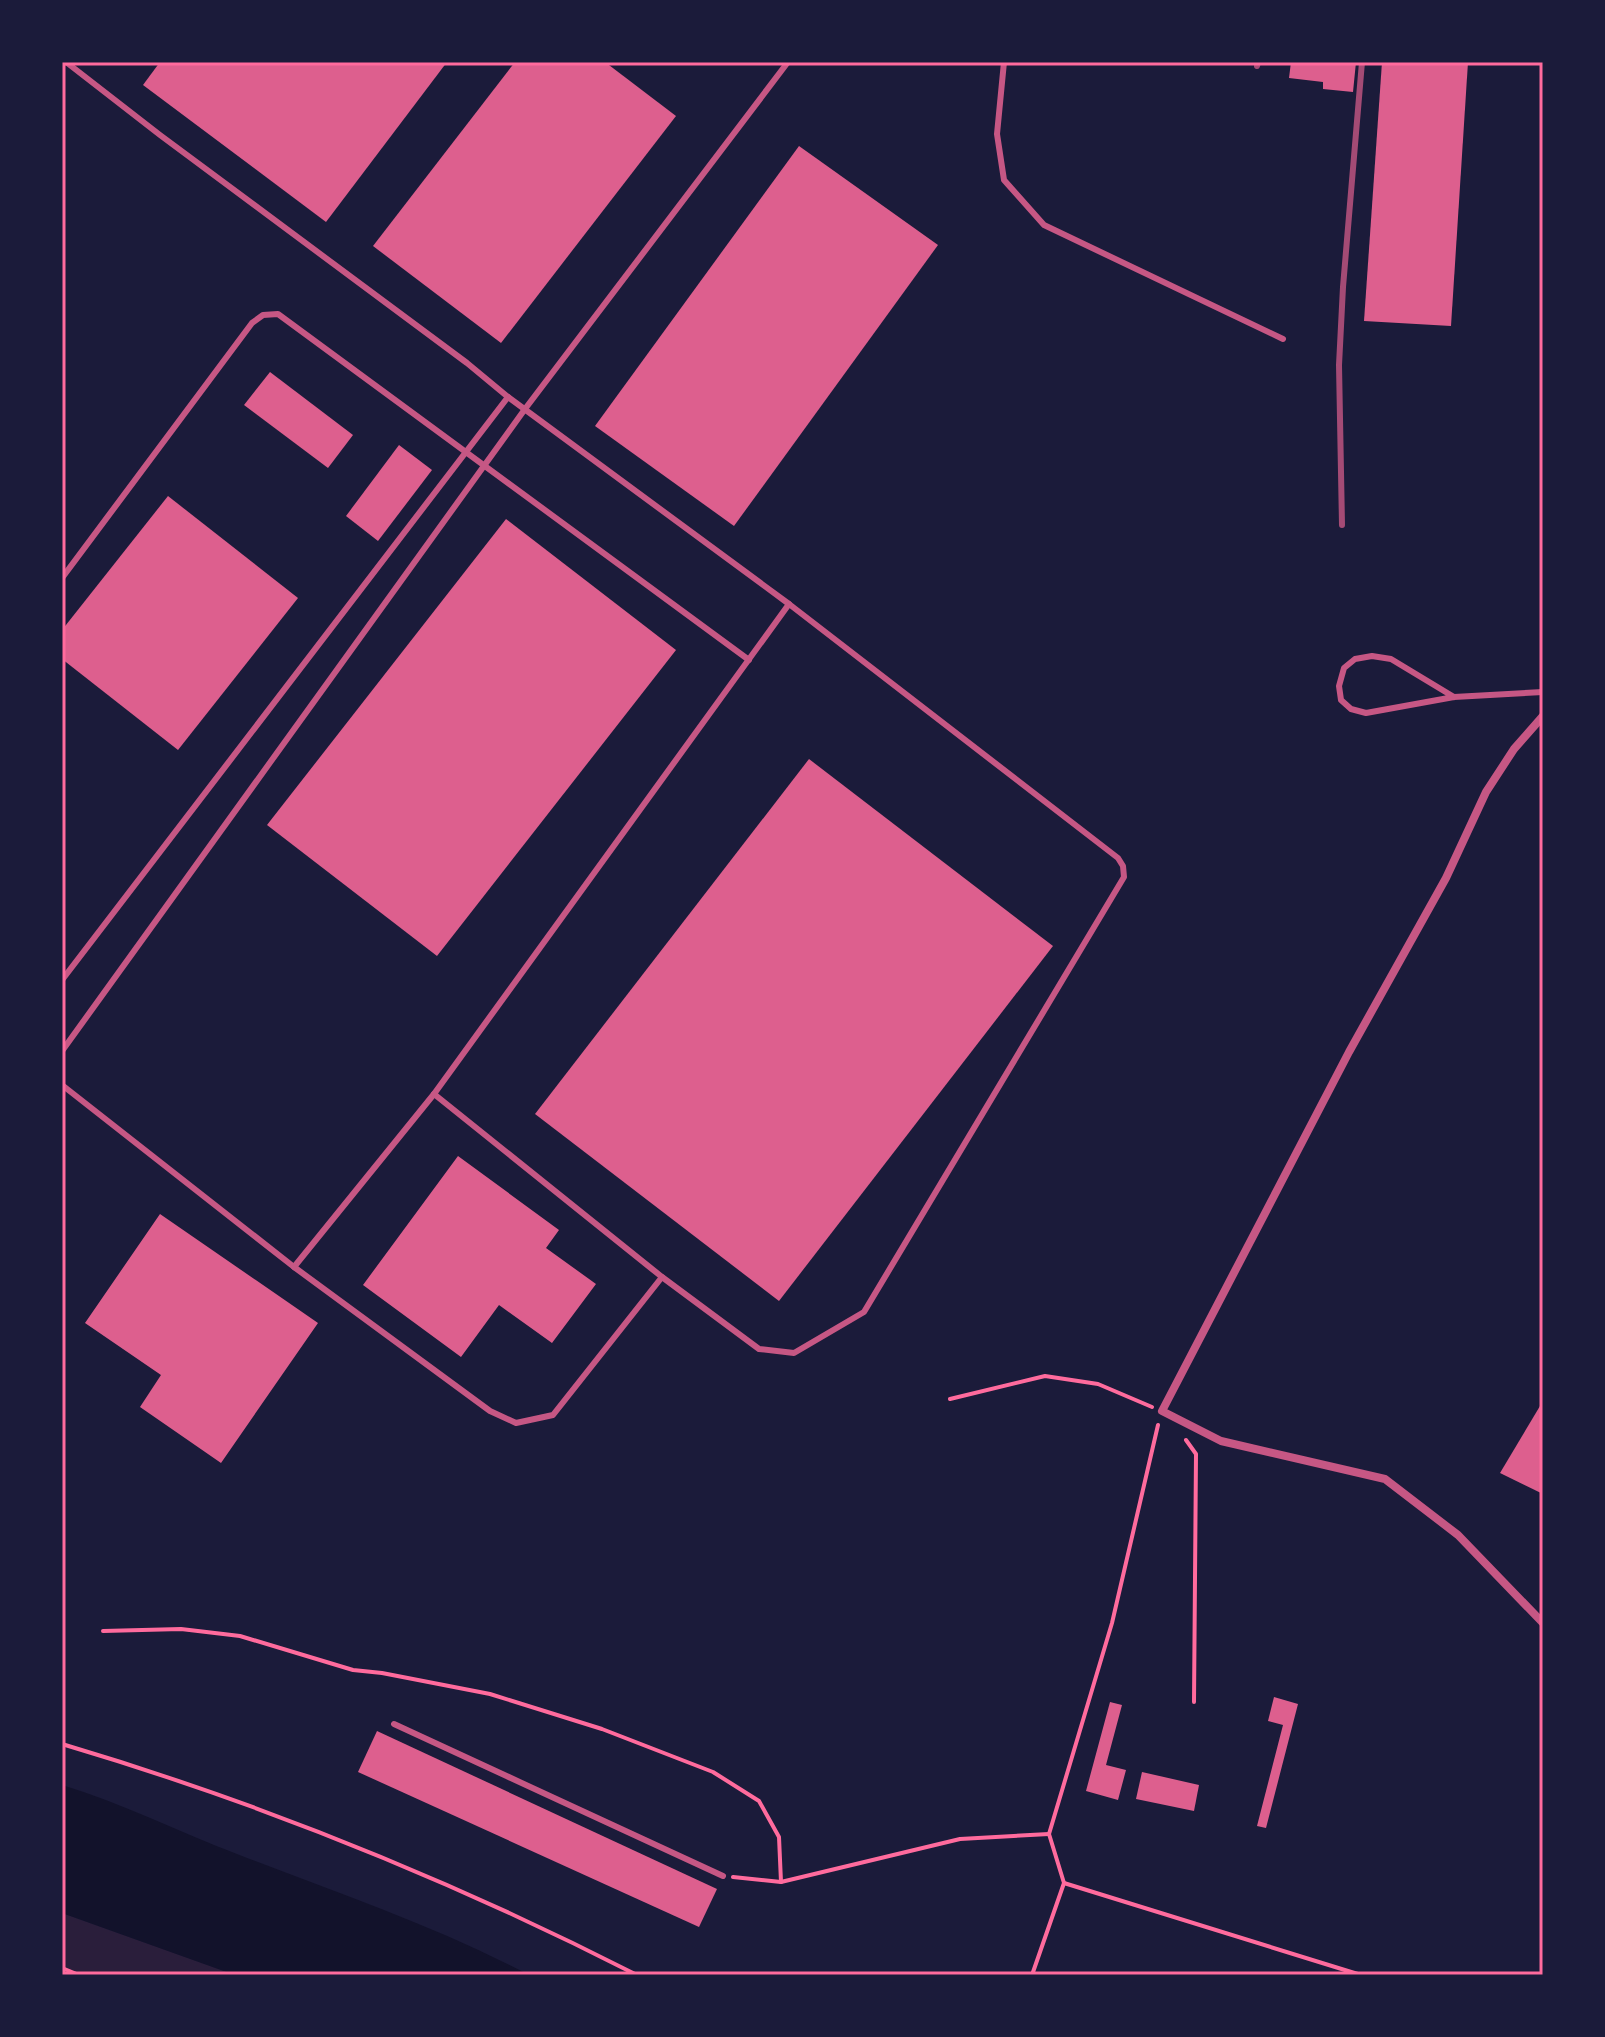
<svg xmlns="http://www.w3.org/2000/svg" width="1605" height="2037" viewBox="0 0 1605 2037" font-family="Raleway,sans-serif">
<rect width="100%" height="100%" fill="#1b1b3a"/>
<path fill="#2a1e3b" d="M62 1913 227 1972 235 1975H62Z"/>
<path fill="#12122b" d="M62 1785C122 1803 179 1832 237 1854 335 1892 436 1926 529 1975H235L62 1913Z"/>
<g fill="#dd5f8e">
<path d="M160 62H447L326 222 143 85Z"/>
<path d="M515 62H605L676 116 501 343 373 246Z"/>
<path d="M1291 62H1356L1353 92 1323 89V82L1289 78Z"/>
<path d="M1382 62H1468L1451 326 1364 321Z"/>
<path d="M799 146 938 245 734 526 595 426Z"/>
<path d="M270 372 353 435 328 468 244 405Z"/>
<path d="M399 445 432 470 378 541 346 516Z"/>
<path d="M168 496 298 598 178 750 62 659V630Z"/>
<path d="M506 519 676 650 437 956 267 825Z"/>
<path d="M809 759 1053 946 779 1301 535 1114Z"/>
<path d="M458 1156 559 1230 546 1248 596 1284 552 1343 499 1305 461 1357 363 1285Z"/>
<path d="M160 1214 318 1323 221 1463 140 1407 161 1375 85 1323Z"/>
<path d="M1543 1401V1494L1500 1473Z"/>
<path d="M1274 1697 1298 1704 1266 1828 1257 1826 1283 1725 1268 1721Z"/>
<path d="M1110 1702 1122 1705 1106 1765 1126 1770 1118 1800 1086 1791Z"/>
<path d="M377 1731 717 1889 699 1927 358 1772Z"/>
<path d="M1142 1772 1199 1785 1194 1811 1136 1799Z"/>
</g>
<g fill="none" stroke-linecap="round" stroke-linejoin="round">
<g stroke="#ff6b9d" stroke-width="4">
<path d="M950 1399 1045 1376 1098 1384 1152 1407"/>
<path d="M1186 1440 1196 1454 1194 1702"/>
<path d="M103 1631 181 1629 240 1636 353 1670 382 1673 490 1694 602 1729 713 1772 759 1801 779 1837 781 1882"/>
<path d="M62 1744C261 1803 453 1881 637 1975"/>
<path d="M733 1877 781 1882 960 1839 1049 1834"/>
<path d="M1064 1883 1361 1975"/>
<path d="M62 1968 79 1975"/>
<path d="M1032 1975 1064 1883 1049 1834 1112 1623 1158 1425"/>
</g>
<g stroke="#c65784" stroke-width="6">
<path d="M66 62 160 135 467 363 508 397 789 604 434 1094 294 1267"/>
<path d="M1004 62 997 134 1004 180 1044 225 1283 339"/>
<path d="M62 578 252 323 263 315 278 314 749 660"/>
<path d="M1454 697 1391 659 1372 656 1355 659 1344 668 1339 686 1341 700 1351 709 1366 713 1454 697 1543 692"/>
<path d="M62 980 508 397"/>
<path d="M62 1051 525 409 788 62"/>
<path d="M62 1085 294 1267 490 1411 516 1423 553 1415 662 1277"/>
<path d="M434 1094 662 1277 759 1349 794 1353 864 1312 1124 877 1123 866 1118 858 789 604"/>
<path d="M394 1724 723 1876"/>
</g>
<path stroke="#c65784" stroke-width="8" d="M1543 716 1514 749 1486 792 1446 878 1349 1052 1162 1411 1221 1441 1385 1479 1458 1535 1543 1623"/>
<g stroke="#a44b75" stroke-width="6">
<path d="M1257 66 1258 62"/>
<path d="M1342 525 1339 365 1343 287 1362 62"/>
</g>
</g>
<rect width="1605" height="2037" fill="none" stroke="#1b1b3a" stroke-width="128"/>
<rect x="64" y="64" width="1477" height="1909" fill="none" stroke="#ff6b9d" stroke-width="3"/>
</svg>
